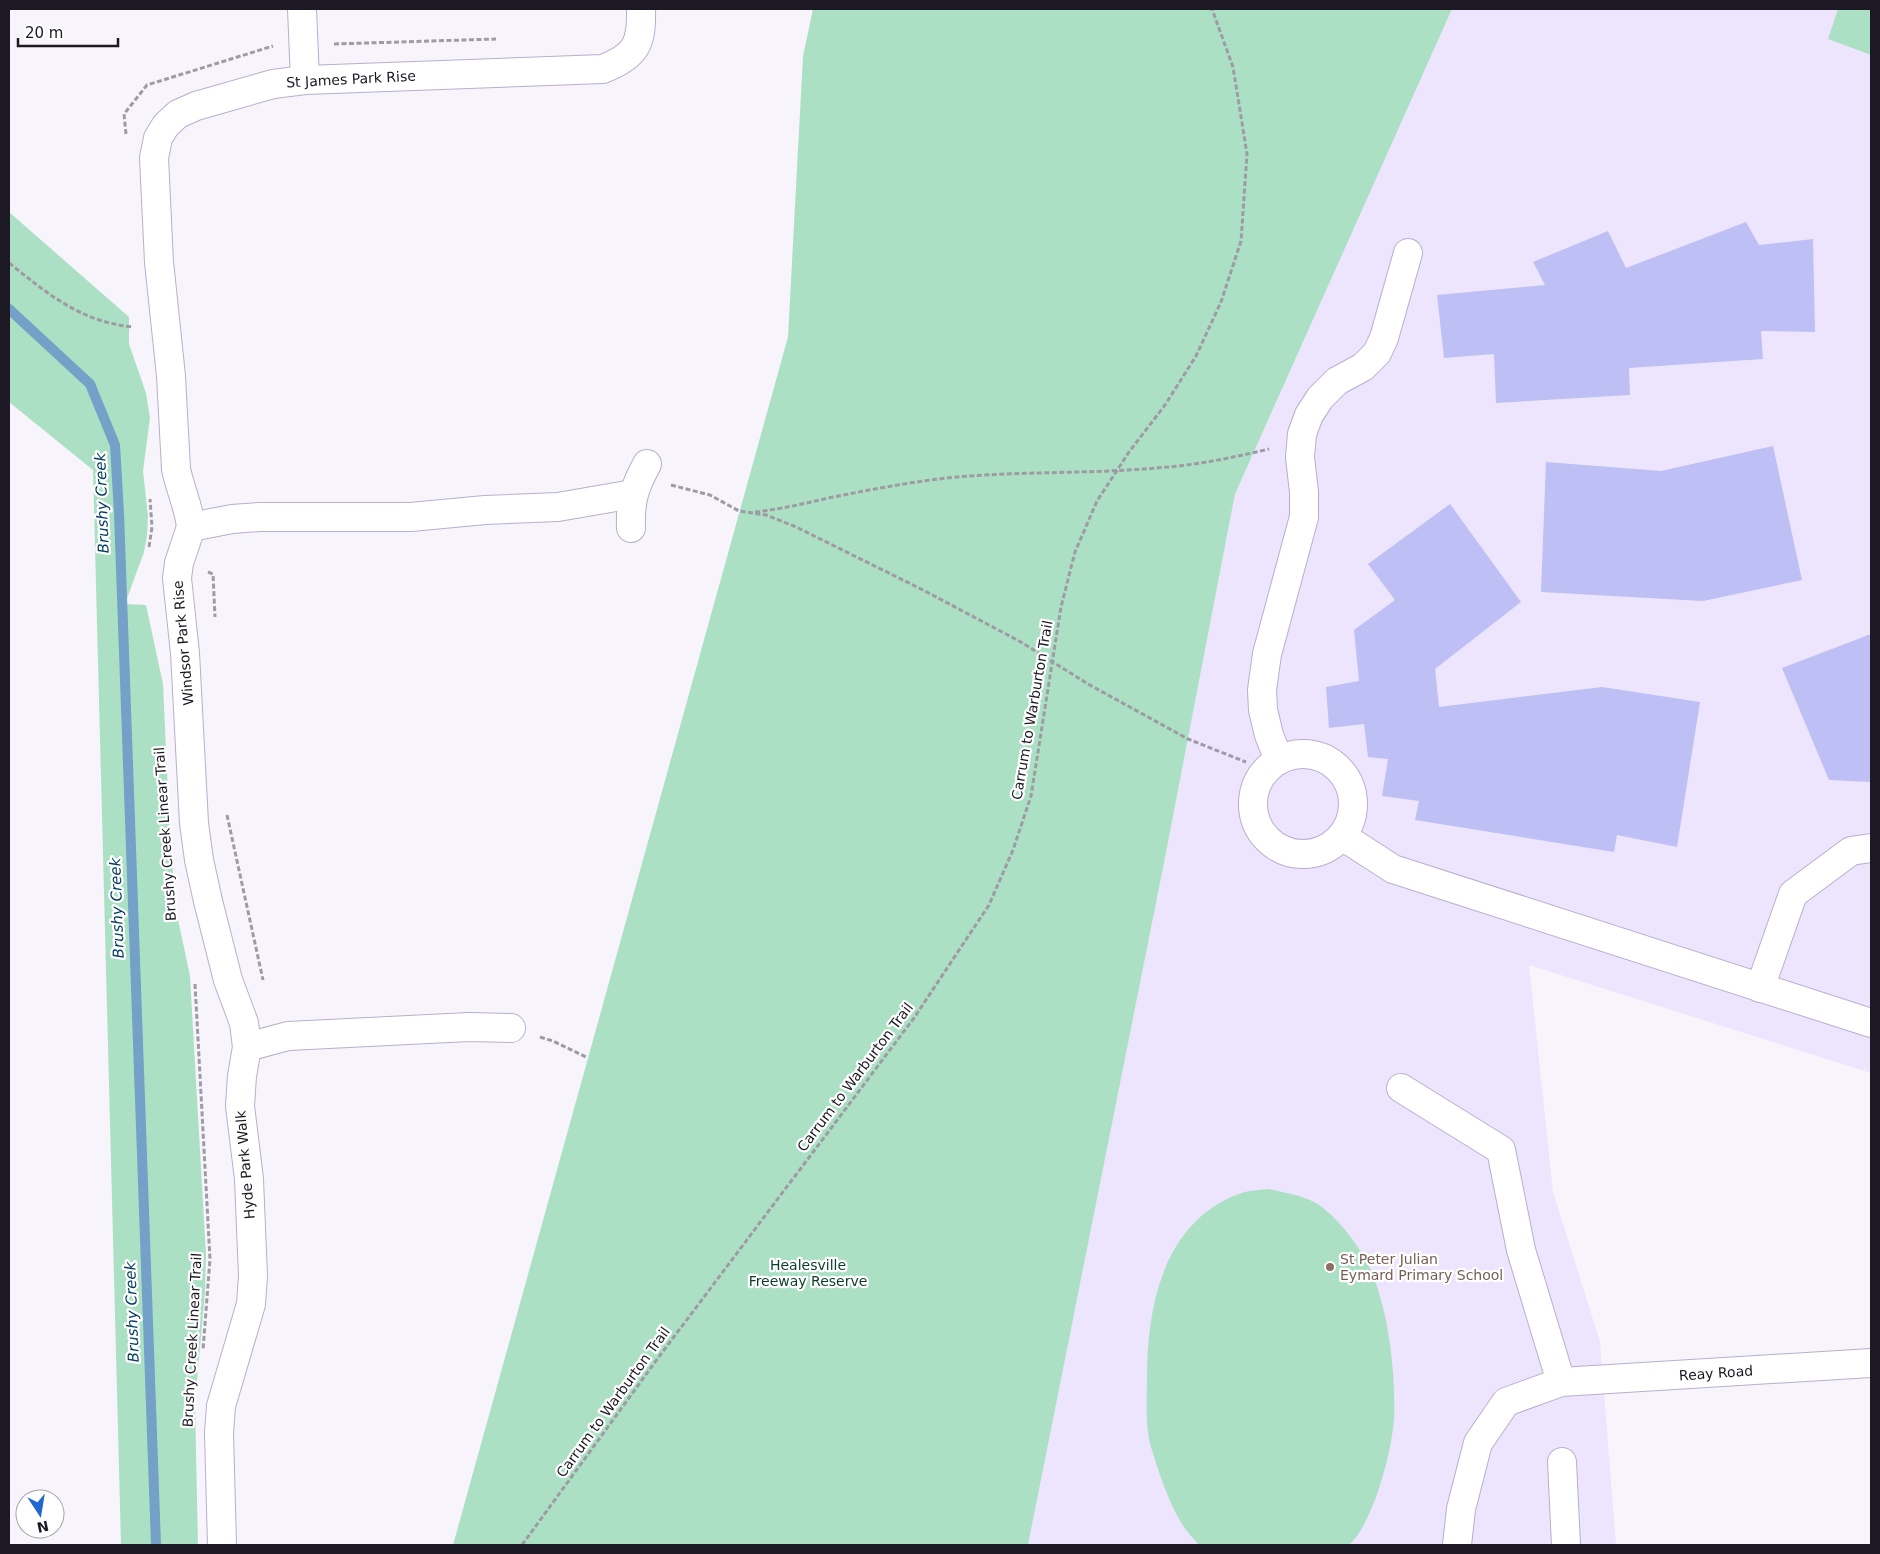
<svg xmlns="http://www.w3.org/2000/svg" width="1880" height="1554" viewBox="0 0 1880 1554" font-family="'DejaVu Sans',sans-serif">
<rect width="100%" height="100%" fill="#f7f4fb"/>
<path fill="#ede5fd" d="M1452 9H1871V1073L1529 965 1553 1192 1600 1342 1616 1545H1028L1164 863 1235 494Z"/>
<g fill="#ace0c4">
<path d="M813 9H1452L1235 494 1164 863 1028 1545H453L788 337 803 56Z"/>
<path d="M1838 9H1871V55L1828 39Z"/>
<path d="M9 212 129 317V344L146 393 150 418 143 471 148 516 147 536 144 552 125 604 146 605 163 684 170 836 176 910 190 976 206 1255 205 1292 195 1403 198 1545H121L93 470 9 402Z"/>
<path d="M1269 1189C1286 1193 1308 1196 1322 1207 1343 1224 1361 1248 1372 1273 1389 1314 1396 1375 1394 1419 1392 1445 1384 1475 1375 1500 1368 1516 1362 1533 1349 1545H1199C1193 1538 1187 1532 1182 1524 1169 1503 1158 1471 1151 1447 1145 1426 1147 1400 1147 1378 1147 1307 1163 1222 1239 1194 1248 1190 1259 1190 1269 1189Z"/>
</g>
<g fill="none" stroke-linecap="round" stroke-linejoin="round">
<path stroke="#73a1c7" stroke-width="10" d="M9 309 90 384 115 445 119 513 156 1545"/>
</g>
<g fill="#bebff4">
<path d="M1746 222 1759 245 1813 239 1815 332 1761 331 1763 359 1629 368 1630 395 1496 403 1494 354 1444 358 1437 295 1545 285 1533 262 1608 231 1626 268Z"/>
<path d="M1773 446 1802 580 1703 601 1541 592 1546 462 1661 471Z"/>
<path d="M1450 504 1521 602 1435 669 1439 707 1602 687 1700 702 1677 847 1617 835 1614 852 1415 820 1419 801 1382 796 1388 759 1368 757 1364 724 1329 728 1326 687 1359 681 1354 630 1395 600 1368 564Z"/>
<path d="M1871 634V782L1829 780 1782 668Z"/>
</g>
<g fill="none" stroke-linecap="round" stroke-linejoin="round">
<defs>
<g id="minor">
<path d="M302 9 305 80"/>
<path d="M191 527C189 507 180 489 176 469L171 376 159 262 154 158 158 138 166 125 178 114 196 106 273 84 305 80 603 69C636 56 642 44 641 9"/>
<path d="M631 528C630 501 634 488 647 464"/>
<circle cx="1303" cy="804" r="50"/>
<path d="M1279 760 1269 735 1263 710 1262 690 1267 654 1304 517V492L1300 457 1302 434 1309 415 1320 398 1337 381 1363 367 1377 353 1384 338 1408 253"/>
<path d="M1342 836 1393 869 1871 1023"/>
<path d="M1760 988 1793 894 1851 851 1871 848"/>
<path d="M247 1047 244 1023 228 980 208 901 199 860 194 823 185 653 177 578 179 563 191 527 232 519 259 517H411L485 510 558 507 633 494"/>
<path d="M1401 1088 1501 1150 1521 1250 1561 1382"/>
<path d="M1562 1462 1566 1545"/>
<path d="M222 1545 219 1433 221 1406 251 1304 253 1276 249 1179 240 1106 242 1076 247 1047 288 1036 469 1027 511 1028"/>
<path d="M1457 1545 1461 1509 1478 1443 1506 1402 1561 1382 1871 1363"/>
</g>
</defs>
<use href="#minor" stroke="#b9aece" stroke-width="30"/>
<g stroke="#9e9ba4" stroke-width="3" stroke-dasharray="5 2.5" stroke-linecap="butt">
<path d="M334 44 496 39"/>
<path d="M126 134 124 114 147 85 273 46"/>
<path d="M9 263C48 294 81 322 133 327"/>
<path d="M671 485 710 495 739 511 766 515 794 526 923 590 1021 642 1088 684 1188 739 1246 762"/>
<path d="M755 512C782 509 807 503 833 497 874 489 915 481 957 477 1027 471 1098 474 1168 467 1203 464 1235 457 1269 449"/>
<path d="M149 547 152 527 150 499"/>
<path d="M208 572 213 574 215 617"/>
<path d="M227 815 263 980"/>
<path d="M195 984 210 1259 203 1350"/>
<path d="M540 1037 553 1041 588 1058"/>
<path d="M522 1545 658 1358 914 1018 989 905 1013 850 1031 796 1061 607 1075 552 1097 501 1129 452 1165 405 1196 356 1221 302 1241 241 1247 154 1233 67 1212 9"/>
</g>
<use href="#minor" stroke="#fff" stroke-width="28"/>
</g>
<circle fill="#8d6e63" stroke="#fff" stroke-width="2" cx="1330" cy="1267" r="5"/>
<g text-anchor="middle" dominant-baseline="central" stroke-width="4.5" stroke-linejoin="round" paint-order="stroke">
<g font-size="14" fill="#1c1824" stroke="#fff">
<text transform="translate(351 79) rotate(-3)">St James Park Rise</text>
<text transform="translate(183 643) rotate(-95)">Windsor Park Rise</text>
<text transform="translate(1032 710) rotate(-80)">Carrum to Warburton Trail</text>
<text transform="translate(165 834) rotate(-94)">Brushy Creek Linear Trail</text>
<text transform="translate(855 1077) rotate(-53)">Carrum to Warburton Trail</text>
<text transform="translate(245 1165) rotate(-95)">Hyde Park Walk</text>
<text transform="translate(192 1340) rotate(-87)">Brushy Creek Linear Trail</text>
<text transform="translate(1716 1373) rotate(-4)">Reay Road</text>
<text transform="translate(613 1402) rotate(-54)">Carrum to Warburton Trail</text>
</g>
<g font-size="14" fill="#785e54" stroke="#fff" text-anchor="start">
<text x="1340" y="1259">St Peter Julian<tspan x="1340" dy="16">Eymard Primary School</tspan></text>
</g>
<g font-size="14" fill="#0b3c28" stroke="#fff">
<text x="808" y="1265">Healesville<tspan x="808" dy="16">Freeway Reserve</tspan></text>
</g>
<g font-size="15" font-style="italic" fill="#023d61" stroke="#fff">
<text transform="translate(102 503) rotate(-92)">Brushy Creek</text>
<text transform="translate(117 908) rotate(-92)">Brushy Creek</text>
<text transform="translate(132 1312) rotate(-92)">Brushy Creek</text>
</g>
</g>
<rect width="1880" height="1554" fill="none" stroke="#1c1824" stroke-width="20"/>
<g transform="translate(40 1514) rotate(168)"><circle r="24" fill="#ffffff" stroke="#a4a3a7"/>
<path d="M0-4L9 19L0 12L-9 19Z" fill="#2067d2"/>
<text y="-8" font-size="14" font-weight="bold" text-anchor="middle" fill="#1c1824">N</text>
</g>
<path d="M18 38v8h100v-8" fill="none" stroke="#1c1824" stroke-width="2.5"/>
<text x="25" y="38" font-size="15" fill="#1c1824" stroke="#ffffff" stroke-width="4" paint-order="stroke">20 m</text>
</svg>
